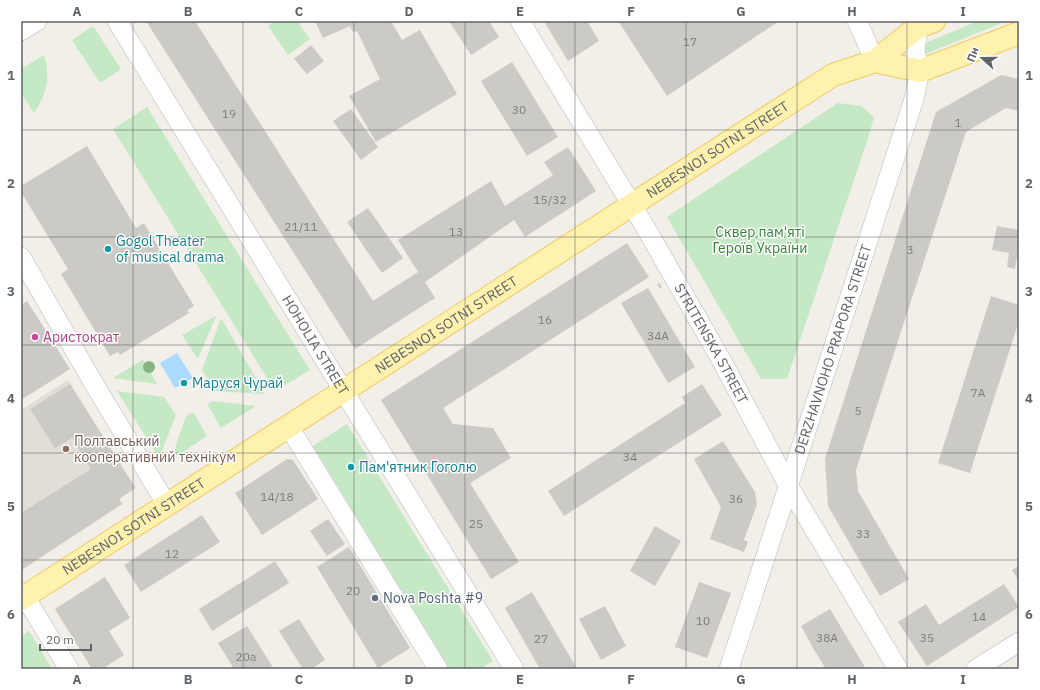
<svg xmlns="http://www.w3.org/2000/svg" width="1040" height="690" viewBox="0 0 1040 690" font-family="'IBM Plex Sans',sans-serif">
<rect width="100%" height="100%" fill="#f1efe8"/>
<path fill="#e1ded6" d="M68 380 136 488 119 499 122 504 21 571V410Z"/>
<g fill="#c5e8c5">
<path d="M275 21H297L310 39 288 55 268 26Z"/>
<path d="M978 21H1007L925 54 921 45Z"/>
<path d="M93 26 121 69 100 83 72 40Z"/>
<path d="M44 55C51 77 47 94 34 113L21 93V69Z"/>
<path d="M838 103 861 106 874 117 869 135 787 379H761L667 217Z"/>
<path d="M147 107 310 370 275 391 113 129Z"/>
<path d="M216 316 198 359 182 335Z"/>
<path d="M221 318 265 394 215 391 202 370Z"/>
<path d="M143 360 157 384 113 378Z"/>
<path d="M117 391 164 397 176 415 159 458Z"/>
<path d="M213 401 256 406 221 428 207 404Z"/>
<path d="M193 412 207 436 171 460 186 416Z"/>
<path d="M347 424 493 661 480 669H450L313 446Z"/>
<path d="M29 631 52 669H21V636Z"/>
</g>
<path fill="#aadaff" d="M177 353 193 378 175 388 160 363Z"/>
<g fill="#cccac5">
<path d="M146 21H195L373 301 418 272 398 240 491 181 505 206 553 175 544 162 568 147 596 191 525 237 514 220 425 282 435 298 355 349Z"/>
<path d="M315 21H391L402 40 420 30 457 94 376 142 349 96 380 79 357 31 353 32 350 26 323 38Z"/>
<path d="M449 21H489L499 37 471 55Z"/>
<path d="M544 21H587L599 41 568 61Z"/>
<path d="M618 21H775L776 23 667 96Z"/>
<path d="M311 45 324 61 307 74 294 59Z"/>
<path d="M512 62 558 137 527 156 481 81Z"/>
<path d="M1001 75 1019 79V111L1006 108 966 132 856 470 858 491 909 579 880 596 828 506 825 459 936 112Z"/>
<path d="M351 109 378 147 361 160 333 121Z"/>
<path d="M87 146 136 228 144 223 194 306 187 310 189 313 120 355 118 352 110 356 61 274 68 269 21 192V186Z"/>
<path d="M368 208 403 258 382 273 347 222Z"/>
<path d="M997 226 1019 230V245L1015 269 1007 267 1009 253 992 250Z"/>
<path d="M627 243 649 277 443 408 453 424 493 428 511 458 470 483 519 562 491 579 381 400Z"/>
<path d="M659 283 662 287 660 289 657 284Z"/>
<path d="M648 288 695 367 668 383 621 303Z"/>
<path d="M991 296 1019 305V321L970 473 938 463Z"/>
<path d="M27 301 70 369 21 400V305Z"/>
<path d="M70 384 135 488 119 499 122 504 21 570V513L91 469 72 438 55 448 30 409Z"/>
<path d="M702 384 722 415 564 516 548 491 685 403 682 397Z"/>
<path d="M723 441 755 492 757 504 744 540 748 542 744 552 710 539 721 507 694 459Z"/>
<path d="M287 459 293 460 318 499 262 535 235 493Z"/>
<path d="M202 515 220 542 141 592 124 565Z"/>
<path d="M328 519 345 544 327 556 310 531Z"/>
<path d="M655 526 681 541 655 586 630 571Z"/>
<path d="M349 547 410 648 378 668 317 567Z"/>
<path d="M275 561 289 583 212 631 199 609Z"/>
<path d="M1019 566V581L1012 570Z"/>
<path d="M105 577 130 618 109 631 124 655 102 669H92L55 609Z"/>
<path d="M699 582 731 593 707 658 675 647Z"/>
<path d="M1004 584 1019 607 927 666 898 622 926 604 939 625Z"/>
<path d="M532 592 577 669H540L505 608Z"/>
<path d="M605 606 626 646 601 660 579 619Z"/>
<path d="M830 609 866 669H826L813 648 801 626Z"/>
<path d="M299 619 325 660 311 669H303L279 631Z"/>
<path d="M247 626 274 669H234L218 643Z"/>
</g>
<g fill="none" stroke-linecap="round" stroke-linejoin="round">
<defs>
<g id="minor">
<path id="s1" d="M117 21 514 669"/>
<path id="s2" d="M520 21 644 225 723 363 789 487 898 669"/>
<path d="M857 21 875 61"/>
<path d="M21 31 37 21"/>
<path d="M21 257 94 384 167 505"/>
<path d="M289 427 438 669"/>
<path d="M25 597 69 669"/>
<path id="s3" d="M729 669 914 99 920 71 915 51 918 27"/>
<path d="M976 669 1019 642"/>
</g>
<g id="major">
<path d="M875 61 920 71 1019 33"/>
<path id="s4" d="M21 599 833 75 875 61 918 27 934 21"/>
</g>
</defs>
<use href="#minor" stroke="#b5b8bc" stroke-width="20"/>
<use href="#major" stroke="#f2c960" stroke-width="24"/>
<use href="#minor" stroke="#fff" stroke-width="19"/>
<use href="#major" stroke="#fff2af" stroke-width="22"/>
</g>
<circle fill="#89b387" cx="149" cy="367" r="6"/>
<path fill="none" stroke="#5f6368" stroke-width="1" stroke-opacity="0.55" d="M133 21V669M243 21V669M354 21V669M465 21V669M575 21V669M686 21V669M797 21V669M907 21V669M21 130H1019M21 237H1019M21 345H1019M21 453H1019M21 560H1019"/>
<g fill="#0f9aa8" stroke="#fff" stroke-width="1.5">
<circle cx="108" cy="249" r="4"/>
<circle cx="184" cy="383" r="4"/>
<circle cx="351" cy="467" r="4"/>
</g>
<circle fill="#d1479c" stroke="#fff" stroke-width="1.5" cx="35" cy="337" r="4"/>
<circle fill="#8d6e63" stroke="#fff" stroke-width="1.5" cx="66" cy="449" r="4"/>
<circle fill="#5c6f8a" stroke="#fff" stroke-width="1.5" cx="375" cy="598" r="4"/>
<g text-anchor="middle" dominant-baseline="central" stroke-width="3" stroke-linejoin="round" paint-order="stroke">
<g font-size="12" fill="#7a7d7f">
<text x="690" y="41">17</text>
<text x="519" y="109">30</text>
<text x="229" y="113">19</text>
<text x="958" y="122">1</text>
<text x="550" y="199">15/32</text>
<text x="301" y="226">21/11</text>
<text x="456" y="231">13</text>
<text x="910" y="249">3</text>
<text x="545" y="319">16</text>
<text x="658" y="335">34А</text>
<text x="978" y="392">7А</text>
<text x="858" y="410">5</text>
<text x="630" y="456">34</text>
<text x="277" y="496">14/18</text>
<text x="736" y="498">36</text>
<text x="476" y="523">25</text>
<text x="863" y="533">33</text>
<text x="172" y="553">12</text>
<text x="353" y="590">20</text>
<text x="979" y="616">14</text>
<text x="703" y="620">10</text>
<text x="827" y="637">38А</text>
<text x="927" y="637">35</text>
<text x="541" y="638">27</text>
<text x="246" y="656">20а</text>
</g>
<g font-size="14" fill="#5f6368" stroke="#fff">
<text stroke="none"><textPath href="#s4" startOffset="829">NEBESNOI SOTNI STREET</textPath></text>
<text stroke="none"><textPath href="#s4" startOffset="506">NEBESNOI SOTNI STREET</textPath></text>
<text stroke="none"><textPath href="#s2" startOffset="375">STRITENSKA STREET</textPath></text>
<text stroke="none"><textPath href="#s1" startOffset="380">HOHOLIA STREET</textPath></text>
<text stroke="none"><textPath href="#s3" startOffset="336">DERZHAVNOHO PRAPORA STREET</textPath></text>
<text stroke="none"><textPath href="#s4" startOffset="134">NEBESNOI SOTNI STREET</textPath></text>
</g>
<g font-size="14" fill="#348238" stroke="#fff">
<text x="760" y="232">Сквер пам'яті<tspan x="760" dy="16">Героїв України</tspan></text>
</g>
<g font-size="14" fill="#0d838f" stroke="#fff" text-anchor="start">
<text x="116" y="241">Gogol Theater<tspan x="116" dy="16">of musical drama</tspan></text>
<text x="192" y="383">Маруся Чурай</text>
<text x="359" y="467">Пам'ятник Гоголю</text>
</g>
<g font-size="14" fill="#b23c85" stroke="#fff" text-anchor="start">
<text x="43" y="337">Аристократ</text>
</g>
<g font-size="14" fill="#785e54" stroke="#fff" text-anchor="start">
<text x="74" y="441">Полтавський<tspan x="74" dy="16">кооперативний технікум</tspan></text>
</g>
<g font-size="14" fill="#4e5e75" stroke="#fff" text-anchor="start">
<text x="383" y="598">Nova Poshta #9</text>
</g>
</g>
<rect width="1040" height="690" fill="none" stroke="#ffffff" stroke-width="44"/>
<g transform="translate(982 58) rotate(291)" stroke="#ffffff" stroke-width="3" paint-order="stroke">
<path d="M0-3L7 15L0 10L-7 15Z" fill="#5f6368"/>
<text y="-6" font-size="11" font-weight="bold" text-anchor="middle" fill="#5f6368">Пн</text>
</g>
<path d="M40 644v6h51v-6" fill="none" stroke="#5f6368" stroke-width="2"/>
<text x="46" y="644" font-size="12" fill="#5f6368" stroke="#ffffff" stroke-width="3" paint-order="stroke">20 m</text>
<rect x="22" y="22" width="996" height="646" fill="none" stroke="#5f6368" stroke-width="1.5"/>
<g font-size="13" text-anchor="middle" font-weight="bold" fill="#5f6368">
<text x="77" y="16">A</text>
<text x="188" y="16">B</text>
<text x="299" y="16">C</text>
<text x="409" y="16">D</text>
<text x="520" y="16">E</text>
<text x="631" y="16">F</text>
<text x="741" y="16">G</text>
<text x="852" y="16">H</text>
<text x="963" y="16">I</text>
<text x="11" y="80">1</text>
<text x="1029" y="80">1</text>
<text x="11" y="188">2</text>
<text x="1029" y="188">2</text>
<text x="11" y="296">3</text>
<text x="1029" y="296">3</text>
<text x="11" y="403">4</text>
<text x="1029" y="403">4</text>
<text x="11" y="511">5</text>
<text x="1029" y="511">5</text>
<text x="11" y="619">6</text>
<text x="1029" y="619">6</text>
<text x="77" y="684">A</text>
<text x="188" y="684">B</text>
<text x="299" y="684">C</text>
<text x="409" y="684">D</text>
<text x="520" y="684">E</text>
<text x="631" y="684">F</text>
<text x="741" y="684">G</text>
<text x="852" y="684">H</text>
<text x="963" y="684">I</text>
</g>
</svg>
